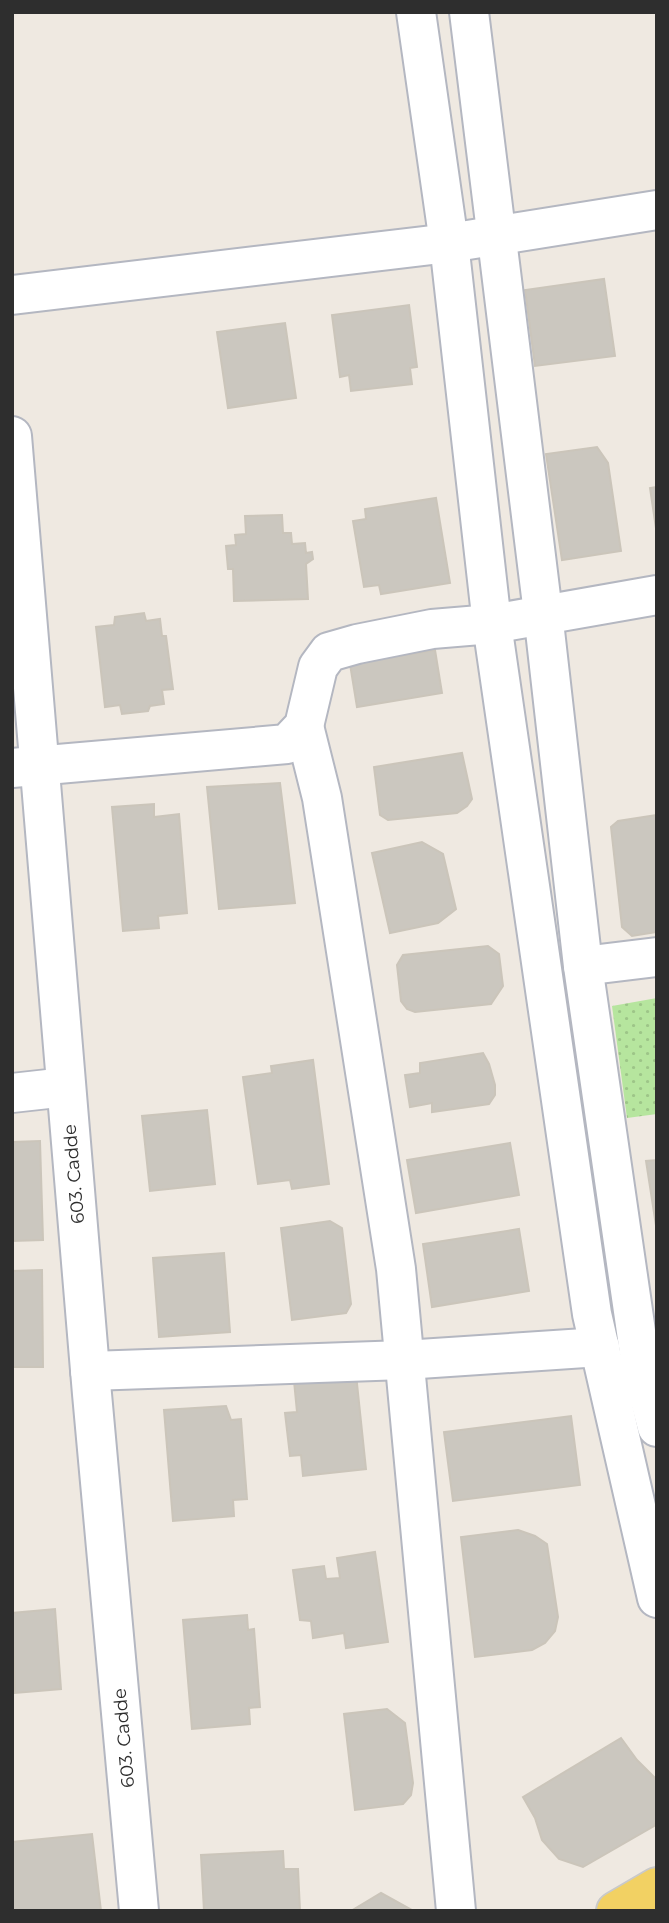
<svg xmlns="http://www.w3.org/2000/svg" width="669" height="1923" viewBox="0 0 669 1923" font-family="Montserrat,sans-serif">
<defs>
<pattern id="park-dots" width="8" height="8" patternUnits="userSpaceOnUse" patternTransform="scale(1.75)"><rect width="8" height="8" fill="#b6e59e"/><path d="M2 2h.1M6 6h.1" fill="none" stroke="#9dc588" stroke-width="1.8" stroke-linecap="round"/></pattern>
</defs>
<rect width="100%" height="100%" fill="#efe9e1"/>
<path fill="url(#park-dots)" d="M657 998V1114L627 1118 612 1006Z"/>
<g fill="#cbc7bf" stroke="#cbc5ba" stroke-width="2">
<path d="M604 279 615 356 535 366 525 290Z"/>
<path d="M409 305 417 367 410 368 412 384 351 391 349 375 340 377 332 315Z"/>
<path d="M285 323 296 398 228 408 217 332Z"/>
<path d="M597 447 608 463 621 551 562 560 546 454Z"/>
<path d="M657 487V535L650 488Z"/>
<path d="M436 498 450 583 381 594 379 585 364 587 353 521 366 519 365 509Z"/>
<path d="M282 515 283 533H291L292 544 305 543 306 553 312 552 313 559 306 564 308 599 234 601 233 569H228L226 546 236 545 235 535 246 534 245 516Z"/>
<path d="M144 613 146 621 160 619 162 636H166L173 689 162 690 164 704 150 706 148 711 122 714 120 705 105 707 96 627 114 625 115 617Z"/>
<path d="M435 650 442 693 357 707 350 664Z"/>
<path d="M462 753 472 799 467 806 457 813 388 820 380 815 374 767Z"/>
<path d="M280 783 295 903 219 909 207 787Z"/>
<path d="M154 804V817L179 814 187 913 158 916 159 928 123 931 112 807Z"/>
<path d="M657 815V932L632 936 622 927 611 827 618 821Z"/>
<path d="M422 842 443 854 456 909 438 923 390 933 372 853Z"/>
<path d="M488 946 499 954 503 986 491 1004 415 1012 407 1009 401 1001 397 965 403 955Z"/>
<path d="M483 1053 489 1064 495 1085V1095L489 1104 432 1112V1103L410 1107 405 1075 420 1073V1063Z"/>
<path d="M313 1060 329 1184 292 1189 290 1180 258 1184 243 1077 272 1073 271 1066Z"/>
<path d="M207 1110 215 1184 150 1191 142 1116Z"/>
<path d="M40 1141 43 1240 12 1241V1142Z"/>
<path d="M510 1143 519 1195 416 1213 407 1160Z"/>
<path d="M657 1160V1232L646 1161Z"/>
<path d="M330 1221 342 1228 351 1304 346 1313 292 1320 281 1228Z"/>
<path d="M519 1229 529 1291 432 1307 423 1244Z"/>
<path d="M224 1253 230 1332 159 1337 153 1258Z"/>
<path d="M42 1270 43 1367H12V1271Z"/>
<path d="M356 1374 366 1469 303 1476 301 1455 290 1456 285 1413 297 1412 294 1381Z"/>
<path d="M226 1406 231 1420 241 1419 247 1499 233 1500 234 1516 173 1521 164 1410Z"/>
<path d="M571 1416 580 1485 453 1501 444 1432Z"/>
<path d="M518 1530 535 1536 547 1544 558 1617 555 1631 545 1643 532 1650 475 1657 461 1537Z"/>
<path d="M375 1552 388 1642 346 1648 344 1633 313 1638 311 1621 300 1620 293 1570 324 1566 326 1579 340 1578 337 1558Z"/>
<path d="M55 1609 61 1689 15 1693 12 1613Z"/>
<path d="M247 1615 248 1630 254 1629 260 1707 249 1708 250 1724 192 1729 183 1620Z"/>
<path d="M387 1709 405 1723 413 1783 411 1795 403 1804 355 1810 344 1714Z"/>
<path d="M621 1738 637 1760 657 1780V1820L654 1826 583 1867 559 1859 542 1840 535 1818 523 1797Z"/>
<path d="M92 1834 101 1911H12V1842Z"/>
<path d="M283 1851 284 1869H298L300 1911H204L201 1855Z"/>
<path d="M381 1893 412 1910 413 1911H351Z"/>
</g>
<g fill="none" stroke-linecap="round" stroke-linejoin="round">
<defs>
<g id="minor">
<path d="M416 12 449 243 492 624 592 1314 657 1598"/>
<path d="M469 12 543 613 583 966 641 1366 657 1427"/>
<path d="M12 295 449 243 657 210"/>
<path d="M12 436 92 1394 139 1911"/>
<path d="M304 726 322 798 396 1269 456 1911"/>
<path d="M12 768 287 744 304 726 318 667 329 652 357 644 432 629 492 624 657 595"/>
<path d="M583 966 657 957"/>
<path d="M12 1093 66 1087"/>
<path d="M90 1371 404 1360 600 1347"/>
</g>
<path id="major" d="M616 1911 657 1887"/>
</defs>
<use href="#minor" stroke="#b4b7c1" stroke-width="42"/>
<use href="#major" stroke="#c9c9c9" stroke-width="42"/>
<use href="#minor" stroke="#fff" stroke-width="38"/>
<use href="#major" stroke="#f2d163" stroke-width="38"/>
</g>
<g text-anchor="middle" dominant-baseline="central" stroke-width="5" stroke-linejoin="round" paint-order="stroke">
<g font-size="18" fill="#2e2e2e" stroke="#fff">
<text transform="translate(74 1174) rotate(-95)">603. Cadde</text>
<text transform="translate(124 1738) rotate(-95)">603. Cadde</text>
</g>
</g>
<rect width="669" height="1923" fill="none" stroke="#2e2e2e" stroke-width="28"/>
</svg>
